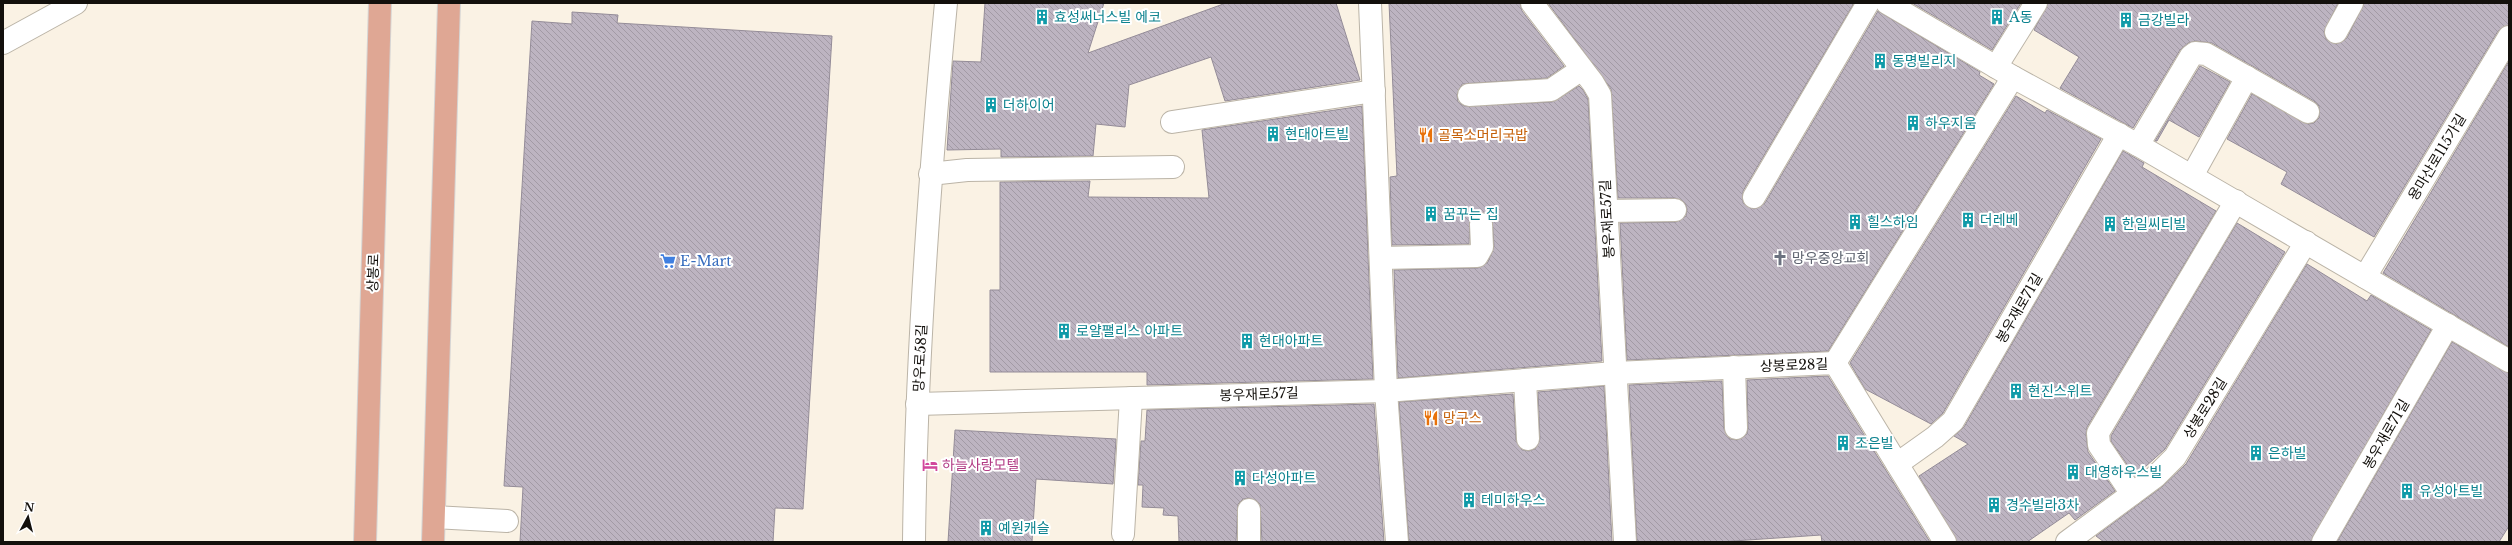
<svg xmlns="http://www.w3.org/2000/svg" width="2512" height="545" viewBox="0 0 2512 545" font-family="'Libre Baskerville','Noto Sans KR',serif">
<defs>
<pattern id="building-back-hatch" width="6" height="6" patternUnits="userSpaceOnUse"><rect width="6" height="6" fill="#bdb4c1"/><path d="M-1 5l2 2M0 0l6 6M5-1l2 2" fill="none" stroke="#a29aa5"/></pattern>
</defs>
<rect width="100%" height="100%" fill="#faf2e4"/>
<g fill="url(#building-back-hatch)" stroke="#948c98">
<path d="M985 3H1104L1088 53 1226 3H1336L1360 80 1225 101 1211 57 1129 85 1125 127 1096 124 1093 156 1001 157V149L947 150 953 61 981 62Z"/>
<path d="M1389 3H1520L1522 11 1564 66 1547 78 1462 84 1457 95 1458 102 1464 106 1552 102 1579 86 1583 90 1588 99 1602 361 1398 378 1394 270 1478 268 1488 262 1494 246 1492 218 1481 212 1475 213 1470 219 1469 244 1392 245 1390 177 1397 176Z"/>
<path d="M1548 3H1854L1743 191V203L1754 209 1765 203 1878 11 1980 72 1979 75 1994 84 1828 351 1627 360 1620 223 1676 222 1686 216 1687 209 1685 203 1675 198H1618L1611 89Z"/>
<path d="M1912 3H2021L1992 50Z"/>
<path d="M2048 3H2338L2324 32 2326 39 2336 44 2347 38 2364 3H2509V25L2498 31 2374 237 2281 184 2287 172 2227 139 2252 94 2308 124 2314 123 2319 118V106L2314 101 2212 43 2196 41 2188 43 2180 50 2133 128 2060 88 2079 57 2034 30Z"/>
<path d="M572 12 618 15 617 23 832 36 803 509 775 508 773 542H520L523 487 504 486 532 21 572 24Z"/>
<path d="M2509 61V347L2383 273Z"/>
<path d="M2200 66 2230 82 2199 137 2169 120 2157 141H2155Z"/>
<path d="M2016 96 2045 113 2047 110 2101 139 1943 413 1931 424 1865 389 1850 363Z"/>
<path d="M1362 106 1373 379 1147 385V372H990V290H1000V182L1090 181 1088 197 1209 198 1202 130Z"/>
<path d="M2123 151 2144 163 2142 167 2216 211 2087 427 2086 434 2088 452 2115 491 2075 520 2069 513 2027 542H1957L1919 476 1968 444 1954 436 1964 427Z"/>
<path d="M2237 223 2285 252 2165 449 2135 476 2111 441V436Z"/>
<path d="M2307 264 2367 301 2371 295 2431 330 2311 542H2104L2096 536 2162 487 2186 464Z"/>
<path d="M2452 342 2509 373V526L2499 542H2337Z"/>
<path d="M1828 376 1930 542H1822L1821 535 1719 542H1637L1629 385 1722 381 1724 429 1730 439 1737 440 1747 434 1748 428 1747 380Z"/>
<path d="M1604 386 1612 542H1409L1399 402 1513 394 1516 440 1522 450 1529 451 1535 449 1540 439 1538 392Z"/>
<path d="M1374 404 1384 542H1262L1260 504 1249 498 1243 499 1238 504 1236 542H1179L1178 516 1163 515 1164 508 1142 507 1143 485H1138L1141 441H1145L1147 410Z"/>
<path d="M955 430 1116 439 1113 484 1036 479 1032 542H948Z"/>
</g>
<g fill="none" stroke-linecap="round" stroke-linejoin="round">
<defs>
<g id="minor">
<path d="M1370 3 1386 391 1397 542"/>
<path d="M1532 3 1593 83 1600 95 1625 542"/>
<path d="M1887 3 2013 77 2138 145 2509 361"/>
<path d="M2336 32 2352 3"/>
<path d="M3 43 76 3"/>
<path d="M1996 67 2036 3"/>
<path d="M1469 95 1551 90 1582 69"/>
<path d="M1172 122 1374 91"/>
<path d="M2138 145 2191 56 2195 53 2206 54 2308 112"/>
<path d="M930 174 967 170 1173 167"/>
<path d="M2192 176 2247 77"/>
<path d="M1754 197 1868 3"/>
<path d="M1607 211 1675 210"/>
<path d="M1381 258 1477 256 1482 247 1481 224"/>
<path d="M2365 277 2509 37"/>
<path d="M1835 363 2013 77"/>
<path d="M1734 367 1736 428"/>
<path d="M1525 380 1528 439"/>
<path d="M917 404 1386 391 1615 373 1835 363 1945 542"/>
<path d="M1897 464 1935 437 1953 421 2119 134"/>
<path d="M2132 494 2099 445 2098 433 2236 201"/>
<path d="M434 517 507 521"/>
<path d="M1123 534 1131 398"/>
<path d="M914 542C916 362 929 182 946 3"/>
<path d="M1249 542V510"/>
<path d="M2067 542 2155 477 2175 457 2306 242"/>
<path d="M2323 542 2448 325"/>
</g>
<g id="major">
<path d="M365 542 380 3"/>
<path d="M433 542 449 3"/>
</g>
</defs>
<use href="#minor" stroke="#bbb4a7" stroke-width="24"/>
<use href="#major" stroke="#d5d4d3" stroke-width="24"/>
<use href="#minor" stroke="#fff" stroke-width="22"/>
<use href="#major" stroke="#dfa794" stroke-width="22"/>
</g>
<defs>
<symbol id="building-bare" viewBox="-9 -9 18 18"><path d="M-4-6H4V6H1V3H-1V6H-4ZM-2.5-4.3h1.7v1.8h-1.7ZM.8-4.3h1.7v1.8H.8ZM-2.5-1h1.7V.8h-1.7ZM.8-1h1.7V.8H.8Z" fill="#0f9aa8" stroke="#fff" stroke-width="2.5" paint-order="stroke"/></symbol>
<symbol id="restaurant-bare" viewBox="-9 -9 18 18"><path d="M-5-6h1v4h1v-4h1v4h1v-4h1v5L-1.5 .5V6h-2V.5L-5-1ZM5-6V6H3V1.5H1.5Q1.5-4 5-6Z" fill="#e8710a" stroke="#fff" stroke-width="2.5" paint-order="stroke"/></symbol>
<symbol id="church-bare" viewBox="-9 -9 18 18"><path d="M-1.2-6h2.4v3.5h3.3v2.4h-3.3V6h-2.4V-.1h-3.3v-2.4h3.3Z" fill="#6b7280" stroke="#fff" stroke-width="2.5" paint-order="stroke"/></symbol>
<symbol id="supermarket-bare" viewBox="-9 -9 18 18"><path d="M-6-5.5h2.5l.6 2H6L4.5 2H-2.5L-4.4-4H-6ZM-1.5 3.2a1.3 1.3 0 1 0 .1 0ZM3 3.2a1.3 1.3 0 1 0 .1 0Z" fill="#3f7fe0" stroke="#fff" stroke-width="2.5" paint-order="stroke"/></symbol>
<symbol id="hotel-bare" viewBox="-9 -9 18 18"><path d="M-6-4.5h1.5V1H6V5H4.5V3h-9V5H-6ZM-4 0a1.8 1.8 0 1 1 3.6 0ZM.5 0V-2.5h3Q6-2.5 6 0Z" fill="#d1479c" stroke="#fff" stroke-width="2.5" paint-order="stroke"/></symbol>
</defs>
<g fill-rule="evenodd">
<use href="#building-bare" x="1031" y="6" width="22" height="22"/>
<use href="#building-bare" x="1986" y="6" width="22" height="22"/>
<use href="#building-bare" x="2115" y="9" width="22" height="22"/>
<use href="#building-bare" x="1869" y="50" width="22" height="22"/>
<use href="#building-bare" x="980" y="94" width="22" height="22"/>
<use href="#building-bare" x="1902" y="112" width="22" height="22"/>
<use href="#building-bare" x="1262" y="123" width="22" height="22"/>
<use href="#restaurant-bare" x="1415" y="124" width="22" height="22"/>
<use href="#building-bare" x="1420" y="203" width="22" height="22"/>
<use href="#building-bare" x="1957" y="209" width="22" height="22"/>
<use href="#building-bare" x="1844" y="211" width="22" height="22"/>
<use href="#building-bare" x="2099" y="213" width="22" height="22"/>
<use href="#church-bare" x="1769" y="247" width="22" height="22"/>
<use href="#supermarket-bare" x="657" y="250" width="22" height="22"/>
<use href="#building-bare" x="1053" y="320" width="22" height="22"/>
<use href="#building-bare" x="1236" y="330" width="22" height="22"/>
<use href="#building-bare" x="2005" y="380" width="22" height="22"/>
<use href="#restaurant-bare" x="1420" y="407" width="22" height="22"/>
<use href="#building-bare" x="1832" y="432" width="22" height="22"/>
<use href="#building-bare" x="2245" y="442" width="22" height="22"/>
<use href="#hotel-bare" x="919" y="454" width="22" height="22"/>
<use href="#building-bare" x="2062" y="461" width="22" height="22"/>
<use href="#building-bare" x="1229" y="467" width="22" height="22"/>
<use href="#building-bare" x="2396" y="480" width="22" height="22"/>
<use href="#building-bare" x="1458" y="489" width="22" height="22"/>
<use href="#building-bare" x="1983" y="494" width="22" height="22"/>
<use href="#building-bare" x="975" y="517" width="22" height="22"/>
</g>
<g text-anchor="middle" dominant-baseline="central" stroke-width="4" stroke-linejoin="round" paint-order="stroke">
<g font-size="14" fill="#0d838f" stroke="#fff" text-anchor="start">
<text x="1054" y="17">효성써너스빌 에코</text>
<text x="2009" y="17">A동</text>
<text x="2138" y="20">금강빌라</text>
<text x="1892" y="61">동명빌리지</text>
<text x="1003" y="105">더하이어</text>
<text x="1925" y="123">하우지움</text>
<text x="1285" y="134">현대아트빌</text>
<text x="1443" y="214">꿈꾸는 집</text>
<text x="1980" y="220">더레베</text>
<text x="1867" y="222">힐스하임</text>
<text x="2122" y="224">한일씨티빌</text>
<text x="1076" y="331">로얄팰리스 아파트</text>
<text x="1259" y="341">현대아파트</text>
<text x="2028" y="391">현진스위트</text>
<text x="1855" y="443">조은빌</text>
<text x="2268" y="453">은하빌</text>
<text x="2085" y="472">대영하우스빌</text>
<text x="1252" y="478">다성아파트</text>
<text x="2419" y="491">유성아트빌</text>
<text x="1481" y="500">테미하우스</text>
<text x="2006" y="505">경수빌라3차</text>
<text x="998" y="528">예원캐슬</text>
</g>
<g font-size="14" fill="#c56008" stroke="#fff" text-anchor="start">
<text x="1438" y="135">골목소머리국밥</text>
<text x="1443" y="418">망구스</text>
</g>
<g font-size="14" fill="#13100c" stroke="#fff">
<text transform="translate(2437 157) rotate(-59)">용마산로115가길</text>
<text transform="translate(1607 219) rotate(-93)">봉우재로57길</text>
<text transform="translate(373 273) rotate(-88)">상봉로</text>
<text transform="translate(2019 308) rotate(-60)">봉우재로71길</text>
<text transform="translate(920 358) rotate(-87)">망우로58길</text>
<text transform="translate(1794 365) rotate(-2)">상봉로28길</text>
<text transform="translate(1259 394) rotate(-2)">봉우재로57길</text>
<text transform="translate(2205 408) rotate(-58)">상봉로28길</text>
<text transform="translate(2386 434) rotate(-60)">봉우재로71길</text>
</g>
<g font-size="14" fill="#5b616d" stroke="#fff" text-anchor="start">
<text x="1792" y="258">망우중앙교회</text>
</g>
<g font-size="14" fill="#366cbe" stroke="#fff" text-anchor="start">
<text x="680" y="261">E-Mart</text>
</g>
<g font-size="14" fill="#b23c85" stroke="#fff" text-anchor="start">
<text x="942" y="465">하늘사랑모텔</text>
</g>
</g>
<rect width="2512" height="545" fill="none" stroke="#13100c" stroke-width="8"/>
<g transform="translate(28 517) rotate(7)" stroke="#ffffff" stroke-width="3" paint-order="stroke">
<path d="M0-3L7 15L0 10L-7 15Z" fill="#13100c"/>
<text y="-6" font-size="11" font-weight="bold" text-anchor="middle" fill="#13100c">N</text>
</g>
</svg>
